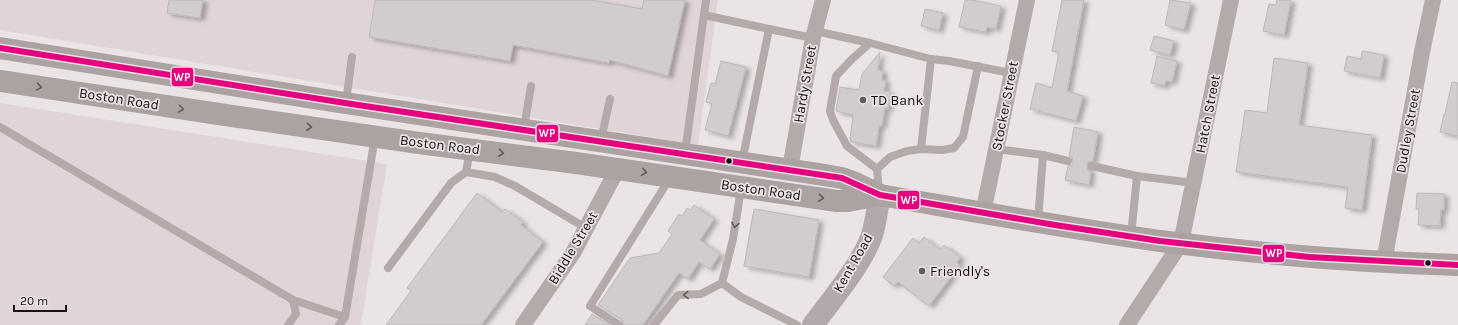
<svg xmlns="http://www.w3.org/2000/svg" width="1458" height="325" viewBox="0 0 1458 325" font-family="Karla,sans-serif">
<defs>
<filter id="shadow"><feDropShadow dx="4.5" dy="2.5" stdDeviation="2" flood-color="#0004"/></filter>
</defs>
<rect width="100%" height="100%" fill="#eae4e6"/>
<g fill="#e0d4d8">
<path d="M0 0H718L698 145 0 30Z"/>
<path d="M0 103 387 164 361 324 360 325H0Z"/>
</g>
<g fill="#d1cdcf" stroke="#bcb8ba" filter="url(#shadow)">
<path d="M169 0H203L200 18 167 13Z"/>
<path d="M375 0H591L642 9 644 0H685L668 76 610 60 609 63 513 45 510 61 369 37Z"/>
<path d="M965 0H972L1001 6 996 29 987 27 986 32 959 27Z"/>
<path d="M1062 0H1084L1067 91 1083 96 1076 121 1030 109 1036 83 1052 88 1059 52 1052 51Z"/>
<path d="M1170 0 1191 3 1184 30 1165 25Z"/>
<path d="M1277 0H1291L1284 35 1263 31 1269 4 1276 5Z"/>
<path d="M925 9 943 13 939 30 921 26Z"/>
<path d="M1154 36 1174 41 1170 55 1150 50Z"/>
<path d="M1362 51 1384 55 1380 78 1344 71 1347 56 1361 59Z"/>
<path d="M880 52 878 70 883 71 882 80 886 81 884 91 891 92 888 109 885 108 882 126H879L876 146 851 142 850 139 853 115 836 111 840 87 859 90 862 74Z"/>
<path d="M1157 56 1177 61 1172 82 1166 81 1165 86 1151 83Z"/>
<path d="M1274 58 1308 63 1299 125 1372 135 1362 210 1345 208 1348 187 1236 172 1245 110 1267 113Z"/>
<path d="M721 61 746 67 728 136 705 130 712 104 706 102 711 83 715 84Z"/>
<path d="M1452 82 1458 83V136L1440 132 1444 114H1445Z"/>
<path d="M1074 127 1098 132 1093 161 1088 162 1087 165 1088 170 1091 171 1089 185 1065 180 1068 166 1072 165 1073 162 1072 157 1069 156Z"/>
<path d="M477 193 502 212 505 209 523 222 521 225 543 242 481 325H386L411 291 407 288Z"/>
<path d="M1417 193 1444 194V210L1441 209 1440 226 1418 225 1419 209H1416Z"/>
<path d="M694 205 714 219 700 240 720 254 710 269 699 262 688 279 679 273 643 325H624L622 320 598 305 630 258 659 253 672 234 668 231 679 214 682 216 687 208 691 210Z"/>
<path d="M754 209 819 220 809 277 744 266Z"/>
<path d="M924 237 940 250 944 245 961 258 957 262 960 265 929 306 898 282 894 286 883 277 913 238 919 243Z"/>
<path d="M592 314 609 325H585Z"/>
</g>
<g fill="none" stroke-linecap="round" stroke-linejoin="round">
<g stroke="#b4aaaa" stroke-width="8">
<path d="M704 15 769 29"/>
<path d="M815 31 870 43 931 59 949 61 1011 73"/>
<path d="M870 43 852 59 836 76 830 111 833 120 847 146 877 169 879 193"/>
<path d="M346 102 352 57"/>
<path d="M0 127 293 300 296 314 288 325"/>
<path d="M524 128 531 86"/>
<path d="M601 140 610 99"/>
<path d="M921 149 931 59"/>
<path d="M996 149 1043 155 1038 221"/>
<path d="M470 150 466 172 495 177 515 186 586 228"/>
<path d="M685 153 706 0"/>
<path d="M1043 155 1068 161"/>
<path d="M742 162 769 29 813 38"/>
<path d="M1092 166 1137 176"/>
<path d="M877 169 890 157 907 151 921 149 942 150 954 148 963 137 978 66"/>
<path d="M1131 236 1137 176 1194 183"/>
<path d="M388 268 451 183 466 172"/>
<path d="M722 283 741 297 797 325"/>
<path d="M293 300 345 317 375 137"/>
<path d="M339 325 345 317"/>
<path d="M619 325 590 306 670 178"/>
<path d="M654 325 678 295 701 294 722 283 733 239 741 189"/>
</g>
<g stroke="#b4aaaa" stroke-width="16">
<path d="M790 169 813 38 823 0"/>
<path d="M983 213 1027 0"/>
<path d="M1384 262 1422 52 1433 0"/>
<path d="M523 325 573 253 618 168"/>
<path d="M1127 325 1181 243 1231 0"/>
</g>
<path stroke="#b3a8aa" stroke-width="22" d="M813 325C832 299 859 268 871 238 876 224 877 209 880 195"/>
<g stroke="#ada2a2" stroke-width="22">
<path d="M0 48 345 103 818 174 842 178 853 182 880 195C973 211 1066 228 1160 241 1259 254 1358 262 1458 265"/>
<path d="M0 81 232 116 419 143 576 163 837 201H848L880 195"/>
</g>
<defs>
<path id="bus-1" d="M0 48 345 103 842 178 880 195 1055 225 1160 241 1309 257 1458 265"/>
</defs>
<use href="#bus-1" stroke="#ece2e5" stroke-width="9"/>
<use href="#bus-1" stroke="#e5007d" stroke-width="6"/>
</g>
<defs><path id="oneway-chevron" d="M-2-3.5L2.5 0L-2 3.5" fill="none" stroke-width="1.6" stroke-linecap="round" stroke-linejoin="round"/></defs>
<g stroke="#615a5a">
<use href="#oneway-chevron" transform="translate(39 87) rotate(9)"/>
<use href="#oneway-chevron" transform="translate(181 109) rotate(9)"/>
<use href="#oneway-chevron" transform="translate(309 127) rotate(8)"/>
<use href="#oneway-chevron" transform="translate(501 153) rotate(8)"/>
<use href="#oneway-chevron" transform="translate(644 172) rotate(8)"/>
<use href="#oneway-chevron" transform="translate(821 198) rotate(8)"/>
</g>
<g stroke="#645e5e">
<use href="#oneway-chevron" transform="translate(735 225) rotate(100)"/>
<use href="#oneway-chevron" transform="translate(686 295) rotate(177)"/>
</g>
<g fill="#605c5d" stroke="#ece2e5" stroke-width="1.5">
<circle cx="863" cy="100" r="4"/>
<circle cx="922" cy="271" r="4"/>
</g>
<g fill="#151213" stroke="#ece2e5" stroke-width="1.5">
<circle cx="729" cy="161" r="3.5"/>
<circle cx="1428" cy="263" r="3.5"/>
</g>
<g text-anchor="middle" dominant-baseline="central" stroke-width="3.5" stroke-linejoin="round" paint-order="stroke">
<g font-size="14" fill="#151213" stroke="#ece2e5">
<text transform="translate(805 84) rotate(-80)">Hardy Street</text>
<text transform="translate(119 99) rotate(9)">Boston Road</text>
<text transform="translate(1005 106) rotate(-79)">Stocker Street</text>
<text transform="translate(1208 114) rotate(-79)">Hatch Street</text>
<text transform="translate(1408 131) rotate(-80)">Dudley Street</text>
<text transform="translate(440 145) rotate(7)">Boston Road</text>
<text transform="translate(761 190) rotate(8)">Boston Road</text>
<text transform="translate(573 248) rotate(-59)">Biddle Street</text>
<text transform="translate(853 263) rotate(-60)">Kent Road</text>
</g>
<g font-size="14" fill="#151213" stroke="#ece2e5" text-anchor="start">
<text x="871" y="100">TD Bank</text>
<text x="930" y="271">Friendly's</text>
</g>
</g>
<g stroke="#ece2e5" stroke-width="1.5">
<rect x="171" y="67" width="23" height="20" rx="4" fill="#e5007d"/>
<rect x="536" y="124" width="23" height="19" rx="4" fill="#e5007d"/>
<rect x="897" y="190" width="23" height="20" rx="4" fill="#e5007d"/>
<rect x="1262" y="244" width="23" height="19" rx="4" fill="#e5007d"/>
</g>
<g font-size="11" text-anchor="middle" font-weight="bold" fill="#fff">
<text x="182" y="81">WP</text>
<text x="547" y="137">WP</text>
<text x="909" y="204">WP</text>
<text x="1274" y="257">WP</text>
</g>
<path d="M14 305v6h52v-6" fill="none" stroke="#151213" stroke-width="2"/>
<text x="20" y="305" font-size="12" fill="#151213" stroke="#ece2e5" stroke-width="3" paint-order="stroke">20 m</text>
</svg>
